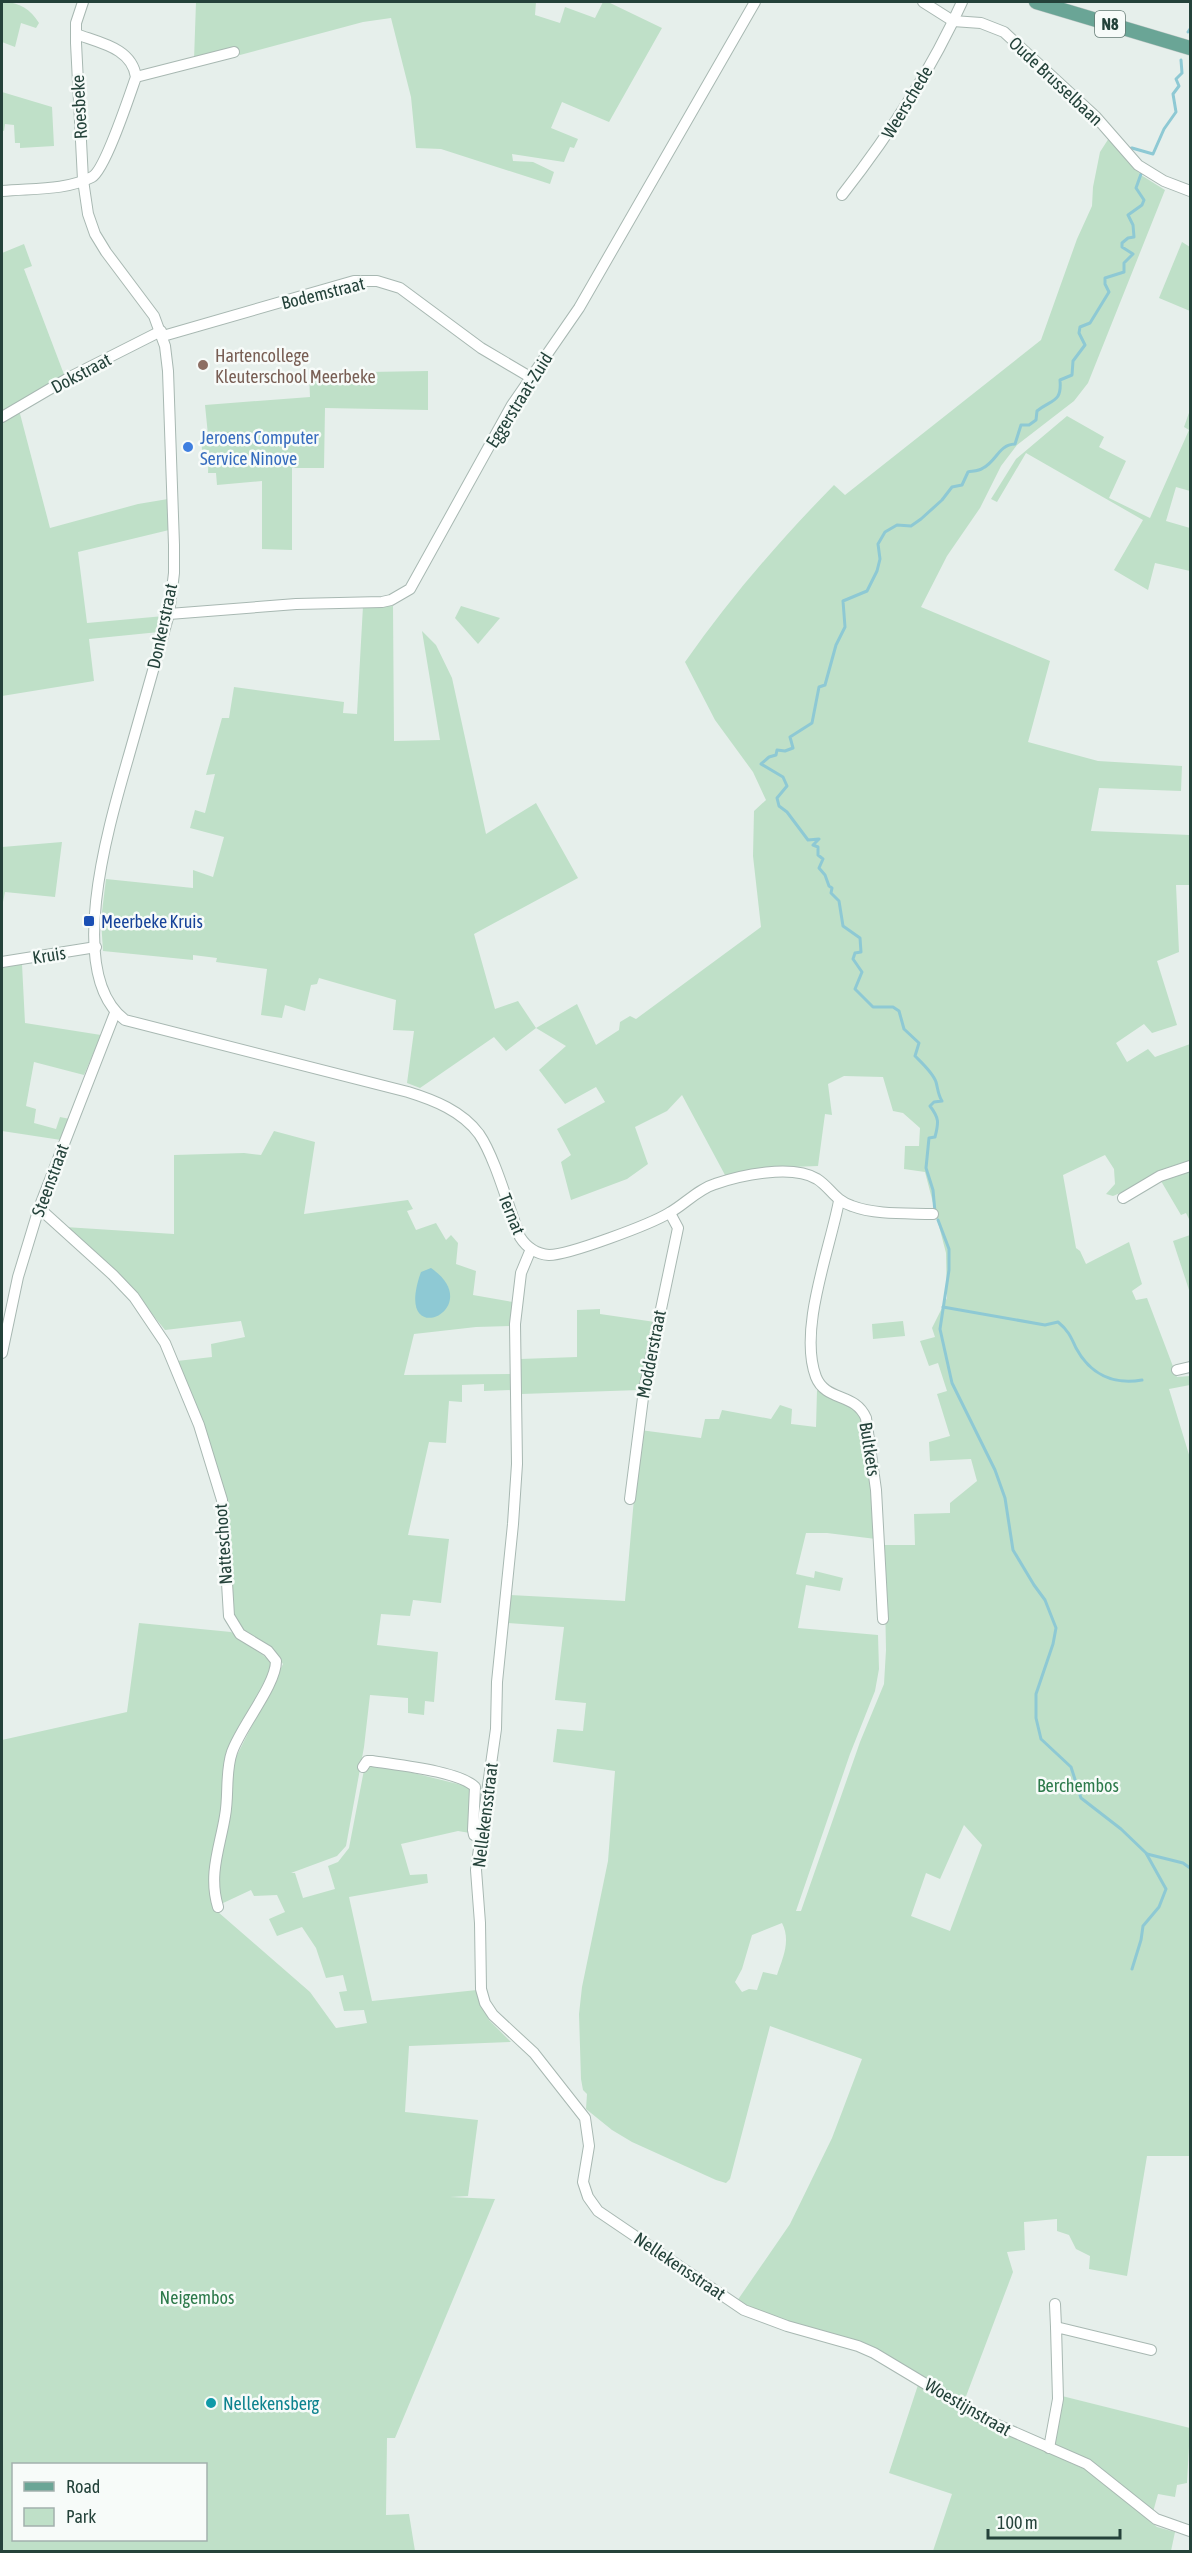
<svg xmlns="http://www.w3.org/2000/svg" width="1192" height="2553" viewBox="0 0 1192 2553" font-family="'Asap Condensed',sans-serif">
<rect width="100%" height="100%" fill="#e6efeb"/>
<g fill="#bfe0c8" fill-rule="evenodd">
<path d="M2 2C17 1 31 9 39 23L36 28 21 23 15 47 2 42Z"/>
<path d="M196 2H536L535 15 560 23 565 7 595 18 603 2H608L662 28 609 122 562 102 551 128 578 139 574 148 570 147 564 162 512 154 513 161 533 162 554 172 550 184 441 149 416 148 411 97 391 18 363 22 240 55 235 51 194 60Z"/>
<path d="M2 92 52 107 54 146 20 148V143H15L14 125 5 124 4 131 2 130Z"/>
<path d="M1109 138 1141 175 1165 190 1088 383 1074 401 1017 445 1001 466 980 508 947 556 921 607 1050 661 1028 742 1098 761 1182 766 1181 791 1099 788 1091 831 1190 835V885H1176L1179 952 1157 961 1177 1025 1152 1033 1144 1024 1116 1043 1127 1062 1148 1049 1155 1057 1190 1044V1164L1113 1196 1106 1194 1115 1184 1114 1169 1105 1155 1063 1175 1076 1248 1080 1251 1086 1264 1129 1242 1142 1284 1132 1291 1136 1300 1147 1298 1177 1377 1190 1376V1385L1169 1389 1190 1458V2156H1147L1127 2276 1089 2269 1090 2256 1076 2249 1069 2235 1057 2231V2219L1024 2222 1025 2250 1007 2252 1013 2272 965 2399 962 2401 919 2375 756 2312 737 2301 790 2224 832 2138 862 2059 770 2026 730 2179 726 2183 716 2180 632 2142 612 2130 586 2109 587 2094 583 2090 581 2079 579 2014 582 1987 608 1861 615 1771 553 1762 557 1729 583 1731 586 1703 555 1700 564 1627 507 1623 510 1595 625 1601 640 1430 701 1438 705 1419H719L722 1410 771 1419 780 1405 792 1409 791 1424 816 1427 817 1390C832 1398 849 1401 860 1415 870 1427 875 1518 876 1539L827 1533H806L796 1574 814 1578 815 1571 843 1578 840 1591 806 1585 798 1628 878 1635 879 1669 875 1691 850 1754 796 1911H801L860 1742 884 1684 886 1650 884 1545H915L914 1514 950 1513V1503L977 1481 971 1459 930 1461 929 1442 950 1436 937 1394 947 1391 938 1363 929 1366 920 1341 935 1337 932 1328 947 1298 946 1253 925 1172 904 1169 905 1146H919L920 1128 903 1113 893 1111 883 1077 844 1076 828 1084 832 1115 825 1114 818 1166 766 1168 725 1175 682 1095 667 1111 635 1127 648 1164 627 1179 571 1200 561 1162 571 1155 557 1129 605 1102 596 1087 565 1104 539 1070 566 1046 536 1028 506 1051 494 1037 420 1088 407 1083 414 1031 393 1030 396 1000 319 978 317 984 311 985 305 1011 285 1005 282 1018 261 1015 267 969 216 962 217 958 193 955V960L103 951 101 920 106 879 193 888V870L213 877 224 837 190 828 195 810 205 813 215 774 206 775 222 718H229L234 687 344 702 343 713 357 714 363 606H393L394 741 440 740 422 631 436 645 452 678 486 834 536 803 578 878 474 934 495 1009 518 1001 536 1028 577 1004 596 1045 619 1030 620 1022 630 1016 636 1019 761 927 753 856 754 811 766 800 753 772 715 720 685 662C729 599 780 540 834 485L845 495 1041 340 1077 239 1092 206 1093 187 1100 152ZM964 1825 982 1845 950 1931 911 1916 926 1873 940 1879ZM782 1923C791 1941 783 1957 777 1975L763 1972 757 1990 749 1989 742 1992 735 1982 742 1969 752 1935Z"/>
<path d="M1182 242 1190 247V311L1159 298Z"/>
<path d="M24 244 32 266 24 269 65 377 2 412V253Z"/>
<path d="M428 371V410L325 408 324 468H292V550L262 549V481L217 485 216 473H208L209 450H202L201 436 208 435 205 405 310 397 309 373Z"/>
<path d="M19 410 50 528 138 504 168 499 169 530 78 552 87 623 164 616 159 632 89 639 94 681 2 696V422Z"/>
<path d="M1190 410V491L1176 487 1166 521 1190 528V571L1155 563 1148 590 1114 570 1143 520 1026 453 997 502 991 499 1016 459 1067 416 1104 437 1099 447 1126 461 1109 498 1150 518 1189 430 1184 427Z"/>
<path d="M461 606 500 618 478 644 455 618Z"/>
<path d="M62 842 55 897 5 892 2 907V847Z"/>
<path d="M22 964 25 1023 101 1035 84 1075 34 1062 26 1106 36 1109 34 1123 56 1129 60 1117 70 1119 61 1140 2 1131V968Z"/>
<path d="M274 1131 315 1142 304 1214 408 1200 413 1209 407 1211 416 1230 436 1223 446 1240 451 1235 458 1243 456 1264 476 1271 473 1295 513 1302 512 1326 476 1327 414 1334 404 1375 513 1374V1390L484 1391V1384L462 1385V1402L449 1401 446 1443 429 1442 408 1535 449 1539 441 1603 413 1600 410 1616 381 1614 377 1645 438 1652 434 1702 425 1701 424 1715 408 1713V1698L370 1695 364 1747 346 1846 337 1856 291 1873H295L303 1898 335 1889 328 1866 338 1862 349 1848 364 1770 373 1763 470 1787V1833L458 1831 401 1844 410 1875 427 1874 428 1883 349 1897 372 2001 477 1990 489 2020 511 2042 409 2046 405 2112 478 2120 468 2196 450 2197 495 2199 395 2438H387L386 2515 409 2514 415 2551H2V1740L127 1712 139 1623 231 1632 271 1661 272 1672 239 1733 212 1865 218 1912 310 1992 336 2028 367 2023 364 2010 344 2011 339 1992 347 1991 343 1975 326 1978 316 1948 302 1927 277 1936 269 1919 285 1912 277 1895 254 1896 251 1890 221 1904 216 1872 235 1759 283 1664 278 1657 243 1635 232 1617 226 1512 177 1361 212 1357 211 1344 245 1337 241 1321 165 1330 136 1294 65 1227 174 1234V1155L244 1153 261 1155ZM14 2464H206V2540H14Z"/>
<path d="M1190 1171V1221L1186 1213 1181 1215 1161 1181Z"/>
<path d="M1190 1235V1293L1173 1241Z"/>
<path d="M600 1309V1314L655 1322 640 1390 521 1394 520 1359 577 1357V1310Z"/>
<path d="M903 1321 905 1336 873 1339 872 1324Z"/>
<path d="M918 2385 966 2415 1093 2473 1157 2527 1175 2532 1171 2551H933L952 2494 889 2473Z"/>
<path d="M1062 2396 1190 2428 1187 2483 1177 2485 1175 2497 1158 2494 1153 2512 1055 2446Z"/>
</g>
<path fill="#8ec9d4" d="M431 1268C490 1309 391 1354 421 1272Z"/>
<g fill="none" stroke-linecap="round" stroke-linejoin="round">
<g stroke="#8ec9d4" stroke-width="3">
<path d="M1188 32 1190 29"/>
<path d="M1129 149 1132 148 1153 154 1164 129 1176 112 1173 94 1179 86 1176 79 1182 73 1181 60"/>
<path d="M935 1212 933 1190 926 1168 929 1138 935 1137C939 1122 939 1118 930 1106L934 1102 942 1101C938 1095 938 1089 936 1082 933 1073 922 1063 915 1056L919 1043 904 1029 899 1011 893 1007H873L855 989 862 972 853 959 855 953 861 952 860 938 843 926 839 901 831 893 832 888 829 886 825 875 819 868 823 859 818 855V847L813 845 819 839 808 840 787 812 779 806 777 798 787 786 783 777 761 764 769 757 776 755 777 750 785 751 793 748 790 737 812 723 819 687 825 685 836 645 845 627 843 601 867 591 877 571 880 559 878 544 885 532 897 525 911 526 921 519 942 500 952 487 962 485 968 472C973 471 979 471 983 468 997 461 998 445 1015 444L1021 425H1029L1036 420 1037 411C1052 399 1062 403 1060 380L1072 375 1073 361 1085 345 1079 333 1080 327 1090 323 1109 292 1105 284V278L1124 272V263L1133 254 1122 247V243L1128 238 1134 237 1133 225 1128 215 1142 205 1144 200 1136 188 1141 174"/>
<path d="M938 1220 949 1249V1270L940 1329 952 1383 995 1470 1005 1498 1013 1550 1034 1585 1045 1600 1056 1628 1053 1644 1036 1694V1718L1041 1739 1071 1767 1081 1798 1121 1829 1146 1853 1166 1889 1159 1907 1143 1926 1141 1940 1132 1969"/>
<path d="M943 1307 1045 1325 1058 1322C1068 1330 1071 1337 1076 1348 1090 1374 1113 1385 1142 1380"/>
<path d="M1147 1854 1183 1863 1190 1868"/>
</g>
<defs>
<g id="minor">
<path d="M83 2 76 23V43L83 180 88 214 95 234 106 252 154 316 165 346 168 371 174 545V573L169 614C157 656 145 699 133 741 115 806 60 971 125 1020L408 1092C434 1100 462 1111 479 1134 495 1157 509 1209 520 1237 527 1248 536 1254 549 1255 569 1255 651 1224 669 1213 684 1205 698 1189 715 1184 741 1175 792 1164 817 1179 831 1188 834 1200 852 1206 876 1215 907 1213 933 1214"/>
<path d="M923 2 953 21 981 23 1004 32 1096 117 1138 165 1164 181 1190 191"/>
<path d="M136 77 234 52"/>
<path d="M2 191C31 188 65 191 92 177 105 170 130 94 136 77 132 48 100 43 76 34"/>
<path d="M842 195C889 135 931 71 962 2"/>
<path d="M163 336 354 281H377L400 288 481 348 530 377"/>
<path d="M2 417 72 376 161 331"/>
<path d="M169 614 296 604 382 602 391 600 410 589 512 405 579 308 755 2"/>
<path d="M2 962 96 947"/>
<path d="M1123 1198 1160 1176 1190 1166"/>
<path d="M839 1201C830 1249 798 1330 816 1377 826 1402 855 1392 866 1418L876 1490 883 1619"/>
<path d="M39 1208 113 1275 134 1297 165 1343 199 1425 222 1500 229 1616 240 1634 268 1651 276 1661C276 1685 241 1726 232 1752 225 1772 229 1795 225 1816 220 1847 208 1874 218 1907"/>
<path d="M531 1249 521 1273 515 1324 517 1464 513 1524 497 1682 496 1729 476 1870 480 1923 481 1989 485 2003 493 2015 534 2053 585 2118 589 2146 583 2182 588 2197 598 2211 744 2310 787 2326 858 2346 874 2353 984 2419 1087 2464 1156 2519 1190 2531"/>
<path d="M2 1353 18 1277 39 1208 115 1013"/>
<path d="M1177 1370 1190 1367"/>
<path d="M630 1499 644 1390 678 1228 670 1213"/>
<path d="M363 1767 367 1761H372C396 1765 459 1771 475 1787L473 1830 474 1835 479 1838"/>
<path d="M1055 2304 1056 2327"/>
<path d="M1049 2448 1058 2399 1056 2327 1151 2350"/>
</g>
<path id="major" d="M1036 2 1190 48"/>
</defs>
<use href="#minor" stroke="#a8b8b2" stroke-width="12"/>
<use href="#major" stroke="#c2cac8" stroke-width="15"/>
<use href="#minor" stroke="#fff" stroke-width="10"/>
<use href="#major" stroke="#6aa596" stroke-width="14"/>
</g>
<circle fill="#8d6e63" stroke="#f7fbf9" stroke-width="2" cx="203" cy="365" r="6"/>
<circle fill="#3f7fe0" stroke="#f7fbf9" stroke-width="2" cx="188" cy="447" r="6"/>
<rect fill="#1a4fb4" stroke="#f7fbf9" stroke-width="2" x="83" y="915" width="12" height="12" rx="3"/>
<circle fill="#0f9aa8" stroke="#f7fbf9" stroke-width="2" cx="211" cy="2403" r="6"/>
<g text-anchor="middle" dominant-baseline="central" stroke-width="5" stroke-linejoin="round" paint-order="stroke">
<rect fill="#f7fbf9" stroke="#637a73" stroke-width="1.5" x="1095" y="11" width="30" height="26" rx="4.5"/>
<g font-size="16" font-weight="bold" fill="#24423a">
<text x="1110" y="24">N8</text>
</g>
<g font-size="18" fill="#24423a" stroke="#f7fbf9">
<text transform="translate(1056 81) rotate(43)">Oude Brusselbaan</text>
<text transform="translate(907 102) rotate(-59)">Weerschede</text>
<text transform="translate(79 107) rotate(-93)">Roesbeke</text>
<text transform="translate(323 293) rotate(-14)">Bodemstraat</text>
<text transform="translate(81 373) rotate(-28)">Dokstraat</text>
<text transform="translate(519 400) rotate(-58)">Eggerstraat-Zuid</text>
<text transform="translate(162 626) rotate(-78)">Donkerstraat</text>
<text transform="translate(49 955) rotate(-9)">Kruis</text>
<text transform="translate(50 1180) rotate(-70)">Steenstraat</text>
<text transform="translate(512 1214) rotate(68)">Ternat</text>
<text transform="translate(651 1354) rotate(-79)">Modderstraat</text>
<text transform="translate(870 1449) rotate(81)">Bultkets</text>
<text transform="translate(223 1544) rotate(-94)">Natteschoot</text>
<text transform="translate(485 1815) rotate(-83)">Nellekensstraat</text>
<text transform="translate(680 2266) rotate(34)">Nellekensstraat</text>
<text transform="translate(968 2407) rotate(30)">Woestijnstraat</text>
</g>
<g font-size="18" fill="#785e54" stroke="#f7fbf9" text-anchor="start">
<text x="215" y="355">Hartencollege<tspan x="215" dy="21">Kleuterschool Meerbeke</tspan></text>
</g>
<g font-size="18" fill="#366cbe" stroke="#f7fbf9" text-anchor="start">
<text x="200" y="437">Jeroens Computer<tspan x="200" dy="21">Service Ninove</tspan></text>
</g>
<g font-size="18" fill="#164399" stroke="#f7fbf9" text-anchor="start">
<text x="101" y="921">Meerbeke Kruis</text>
</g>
<g font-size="18" fill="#2d7a4b" stroke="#f7fbf9">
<text x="1078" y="1785">Berchembos</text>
<text x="197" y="2297">Neigembos</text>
</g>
<g font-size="18" fill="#0d838f" stroke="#f7fbf9" text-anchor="start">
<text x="223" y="2403">Nellekensberg</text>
</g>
</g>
<rect width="1192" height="2553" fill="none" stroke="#24423a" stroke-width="6"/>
<rect x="12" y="2463" width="195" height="78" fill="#f7fbf9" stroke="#a3b1ad" stroke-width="1.5"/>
<rect x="24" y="2482" width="30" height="9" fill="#6aa596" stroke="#a3b1ad" stroke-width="1.5"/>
<text x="66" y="2493" font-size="18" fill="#24423a">Road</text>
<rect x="24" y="2508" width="30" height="18" fill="#bfe0c8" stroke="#a3b1ad" stroke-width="1.5"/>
<text x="66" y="2523" font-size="18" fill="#24423a">Park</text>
<path d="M988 2529v9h132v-9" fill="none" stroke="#24423a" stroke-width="3"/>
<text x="997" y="2529" font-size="18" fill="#24423a" stroke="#f7fbf9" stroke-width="4.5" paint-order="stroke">100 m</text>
</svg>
